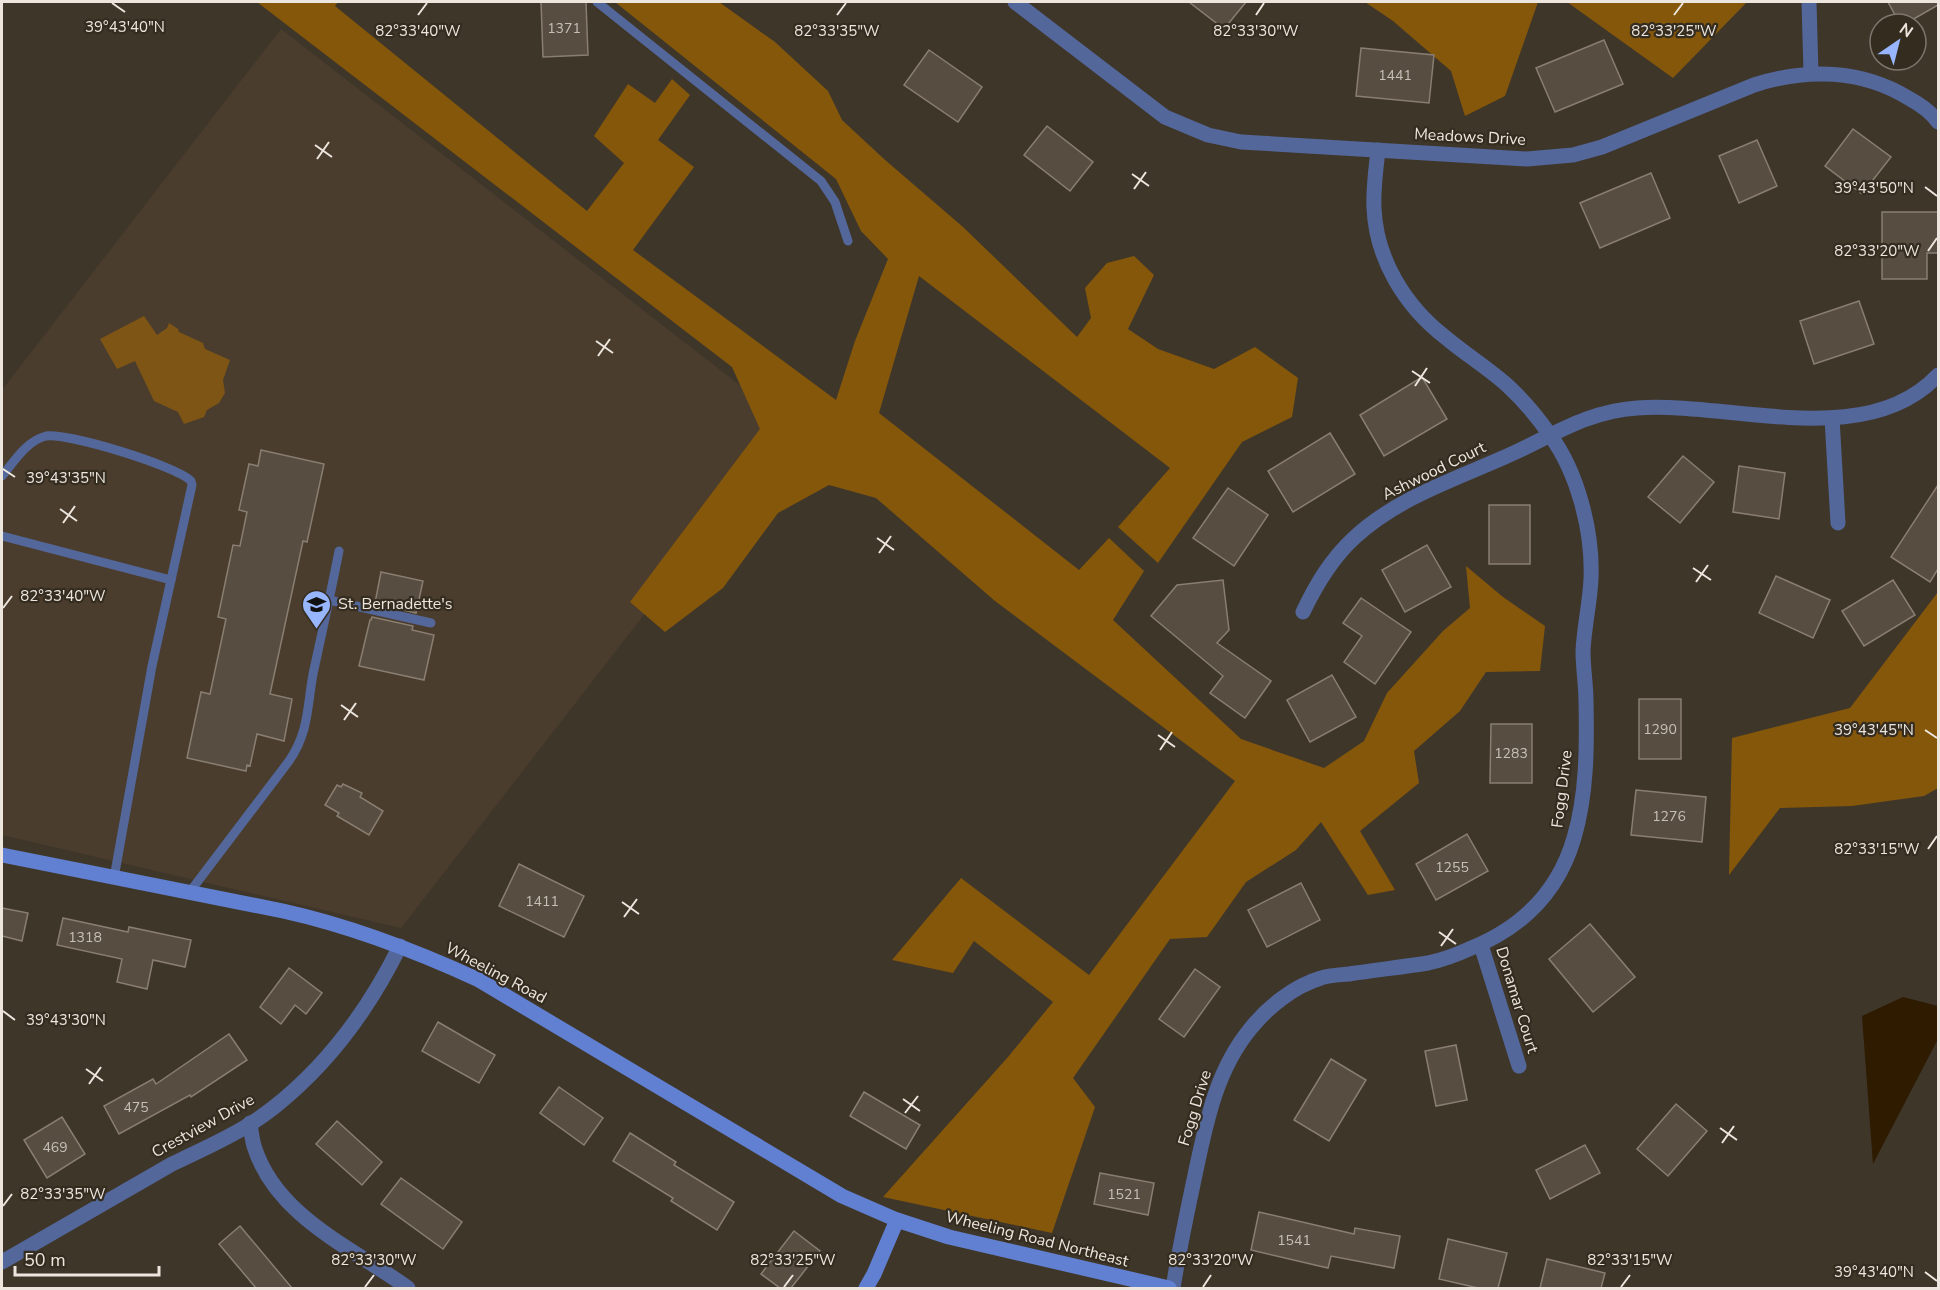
<svg xmlns="http://www.w3.org/2000/svg" width="1940" height="1290" viewBox="0 0 1940 1290" font-family="'Nunito Sans',sans-serif">
<rect width="100%" height="100%" fill="#3f362a"/>
<path fill="#4b3d2d" d="M281 29 791 425 401 928 2 835V390Z"/>
<path fill="#7e5515" d="M144 316 157 335 167 328 169 323 178 329 179 332 203 343 205 349 230 360 223 380 225 393 219 403 207 410 204 417 184 424 178 412 154 401 135 361 117 369 100 339Z"/>
<g fill="#85570a">
<path d="M257 2H338L335 6 587 211 624 163 594 136 628 84 655 103 672 79 690 95 658 140 694 167 633 250 836 400 855 341 888 259 861 231 836 179 615 2H719L775 42 828 91 842 120 884 159 963 227 1077 337 1091 318 1085 288 1107 263 1134 256 1154 275 1128 329 1158 349 1214 369 1255 347 1298 378 1292 417 1242 442 1158 563 1118 527 1170 468 919 276 879 413 1079 570 1109 538 1144 571 1113 620 1241 739 1324 768 1364 741 1387 693 1443 631 1470 608 1466 566 1503 597 1545 626 1540 671 1486 672 1460 711 1414 751 1419 783 1360 831 1395 890 1368 895 1321 822 1296 850 1246 882 1207 937 1170 939 1073 1078 1095 1107 1052 1233 883 1197 1008 1057 1053 1002 974 941 953 973 892 960 961 878 1089 975 1235 781 995 601 876 498 829 485 778 513 723 588 665 632 630 602 760 429 732 367Z"/>
<path d="M1365 2H1538L1505 96 1465 116 1451 71 1393 21Z"/>
<path d="M1567 2H1747L1673 78Z"/>
<path d="M1938 592V788L1924 796 1852 806 1780 808 1729 875 1732 738 1850 708Z"/>
</g>
<path fill="#2e1b00" d="M1903 997 1938 1006V1039L1873 1164 1862 1016Z"/>
<g fill="#574d41" stroke="#897e71" stroke-width="1.5">
<path d="M541 2H586L588 55 543 57Z"/>
<path d="M1189 2H1246L1224 29Z"/>
<path d="M1888 2H1938V5L1905 24H1900Z"/>
<path d="M1604 40 1623 84 1555 112 1536 68Z"/>
<path d="M1361 48 1434 55 1429 103 1356 96Z"/>
<path d="M929 50 982 87 958 122 904 85Z"/>
<path d="M1047 126 1093 162 1070 191 1024 155Z"/>
<path d="M1853 129 1891 157 1862 194 1825 166Z"/>
<path d="M1757 140 1777 186 1739 203 1719 156Z"/>
<path d="M1651 173 1670 218 1600 248 1580 203Z"/>
<path d="M1882 212H1938V253H1927V279H1882Z"/>
<path d="M1859 301 1874 344 1814 364 1800 321Z"/>
<path d="M1422 377 1447 419 1384 456 1360 415Z"/>
<path d="M1330 433 1355 474 1293 512 1268 471Z"/>
<path d="M261 450 324 464 307 542 303 541 270 694 292 699 284 741 257 734 250 766 247 765 246 771 187 758 201 692 210 694 226 619 218 617 233 545 240 546 247 512 239 510 249 464 258 466Z"/>
<path d="M1683 456 1714 482 1680 523 1648 497Z"/>
<path d="M1739 466 1785 473 1779 519 1733 512Z"/>
<path d="M1938 485V569L1930 582 1891 557Z"/>
<path d="M1228 488 1268 515 1234 566 1193 538Z"/>
<rect x="1489" y="505" width="41" height="59"/>
<path d="M1427 545 1451 587 1405 612 1382 570Z"/>
<path d="M381 572 423 581 416 613 375 603Z"/>
<path d="M1776 576 1830 600 1813 638 1759 613Z"/>
<path d="M1223 580 1229 630 1217 643 1271 681 1245 718 1210 693 1223 676 1151 616 1177 585Z"/>
<path d="M1893 580 1915 615 1864 646 1842 611Z"/>
<path d="M1361 598 1411 632 1375 684 1344 662 1362 636 1343 623Z"/>
<path d="M372 617 413 626 412 630 434 635 424 680 359 666 370 620H371Z"/>
<path d="M1332 675 1356 717 1310 742 1287 700Z"/>
<rect x="1639" y="699" width="42" height="60"/>
<path d="M1491 724H1532V783H1490Z"/>
<path d="M343 784 362 793 360 797 383 811 369 835 337 816 339 813 325 805 337 785 341 787Z"/>
<path d="M1636 790 1706 797 1702 842 1631 835Z"/>
<path d="M1467 834 1488 871 1436 900 1416 864Z"/>
<path d="M519 864 584 896 564 937 499 906Z"/>
<path d="M1301 883 1320 920 1267 947 1248 910Z"/>
<path d="M2 908 28 913 22 941 2 936Z"/>
<path d="M63 918 128 932 129 927 191 940 185 967 153 960 147 989 117 982 122 959 57 945Z"/>
<path d="M1590 924 1635 977 1593 1012 1549 959Z"/>
<path d="M289 968 322 993 306 1014 295 1005 281 1024 260 1007Z"/>
<path d="M1195 969 1220 987 1184 1037 1159 1019Z"/>
<path d="M438 1022 495 1055 479 1083 422 1051Z"/>
<path d="M229 1034 247 1060 191 1097 190 1095 119 1134 104 1106 153 1079 156 1084Z"/>
<path d="M1456 1045 1467 1100 1436 1106 1425 1051Z"/>
<path d="M1331 1059 1366 1080 1329 1141 1294 1120Z"/>
<path d="M559 1087 603 1118 584 1145 540 1113Z"/>
<path d="M864 1092 920 1125 906 1149 850 1116Z"/>
<path d="M1676 1104 1707 1131 1668 1176 1637 1149Z"/>
<path d="M62 1117 85 1154 47 1178 24 1140Z"/>
<path d="M337 1121 382 1162 362 1185 316 1144Z"/>
<path d="M630 1133 676 1162 674 1165 734 1202 717 1230 671 1201 673 1198 613 1161Z"/>
<path d="M1585 1145 1600 1173 1550 1199 1536 1170Z"/>
<path d="M1100 1173 1154 1183 1148 1215 1094 1204Z"/>
<path d="M401 1178 462 1222 443 1249 381 1204Z"/>
<path d="M1259 1212 1354 1234 1355 1228 1400 1236 1394 1268 1331 1256 1328 1268 1251 1250Z"/>
<path d="M240 1226 292 1288H256L219 1244Z"/>
<path d="M794 1231 820 1251 791 1288H780L761 1274Z"/>
<path d="M1448 1239 1507 1253 1498 1288H1478L1439 1279Z"/>
<path d="M1547 1259 1605 1273 1601 1288H1540Z"/>
</g>
<g fill="none" stroke-linecap="round" stroke-linejoin="round">
<g stroke="#53679a" stroke-width="9">
<path d="M597 2 821 181 835 202 848 241"/>
<path d="M2 476C14 462 26 441 46 436 66 432 177 466 191 481L192 485 152 666 114 878"/>
<path d="M2 536 171 580"/>
<path d="M329 600 431 623"/>
<path d="M189 893 289 761C309 732 307 707 313 674 322 633 331 592 339 551"/>
</g>
<g stroke="#53679a" stroke-width="15">
<path d="M1015 2 1165 117 1208 135 1241 142 1527 159 1573 155 1602 147 1754 85C1807 68 1862 69 1910 99 1921 105 1931 112 1938 122"/>
<path d="M1809 2 1811 73"/>
<path d="M1832 418 1838 523"/>
<path d="M1303 612C1316 585 1331 559 1354 538 1400 495 1463 477 1518 451 1558 432 1591 411 1637 408 1730 401 1866 452 1938 375"/>
<path d="M1481 945 1519 1066"/>
<path d="M250 1123C251 1131 252 1139 254 1146 276 1217 353 1248 408 1288"/>
<path d="M2 1262 172 1164C206 1148 244 1131 273 1108 329 1064 369 1009 400 946"/>
<path d="M1173 1288C1179 1250 1187 1213 1195 1175 1206 1123 1216 1070 1251 1028 1268 1007 1294 986 1321 978 1330 975 1340 975 1349 974 1376 970 1402 967 1428 963 1442 960 1456 955 1469 949 1522 928 1558 893 1574 838 1587 794 1587 746 1586 701 1586 685 1583 668 1583 651 1584 627 1590 603 1591 579 1593 532 1578 473 1550 435 1539 419 1522 399 1508 386 1488 368 1465 354 1445 337 1405 306 1376 259 1374 208 1373 189 1376 169 1378 150"/>
</g>
<g stroke="#6180d1" stroke-width="15">
<path d="M2 855 283 911C351 926 416 951 479 980L842 1196 897 1220 949 1237 1169 1288"/>
<path d="M866 1288 874 1274 897 1220"/>
</g>
</g>
<path fill="none" stroke="#ece6de" stroke-width="2" d="M112 3 125 12M418 15 427 3M837 15 846 3M1256 15 1264 3M1674 15 1683 3M315 145 332 157M317 159 329 142M1132 174 1149 186M1925 187 1937 196M1134 189 1146 172M1928 251 1937 238M596 341 613 353M598 356 610 339M1412 371 1430 383M1415 386 1427 368M3 469 15 477M60 509 77 521M63 523 75 506M877 538 894 550M879 553 891 536M1693 568 1711 580M1696 582 1708 565M3 608 12 596M341 705 358 717M344 720 356 703M1925 730 1937 738M1158 735 1175 747M1160 750 1172 732M1928 849 1937 836M622 902 639 914M624 917 637 899M1439 932 1456 944M1441 946 1453 929M3 1011 15 1020M86 1069 103 1081M89 1084 101 1067M903 1099 920 1111M905 1113 918 1096M1720 1128 1737 1140M1722 1143 1734 1126M3 1206 12 1194M1925 1272 1937 1281M365 1287 374 1275M784 1287 793 1275M1203 1287 1211 1275M1621 1287 1630 1275"/>
<defs>
<symbol id="school-pin" viewBox="-11 -11 22 30"><path d="M0 17L-7.5 6A9.5 9.5 0 1 1 7.5 6Z" fill="#98b6fd" stroke="#352c20"/><path d="M0-5L7-2L0 1L-7-2ZM-4 1L0 2.5L4 1V4Q0 6-4 4Z" fill="#111"/></symbol>
</defs>
<g fill-rule="evenodd">
<use href="#school-pin" x="300" y="588" width="33" height="45"/>
</g>
<g text-anchor="middle" dominant-baseline="central" stroke-width="4.5" stroke-linejoin="round" paint-order="stroke">
<g font-size="14" fill="#c7c0b7">
<text x="564" y="28">1371</text>
<text x="1395" y="75">1441</text>
<text x="1660" y="729">1290</text>
<text x="1511" y="753">1283</text>
<text x="1669" y="816">1276</text>
<text x="1452" y="867">1255</text>
<text x="542" y="901">1411</text>
<text x="85" y="937">1318</text>
<text x="136" y="1107">475</text>
<text x="55" y="1147">469</text>
<text x="1124" y="1194">1521</text>
<text x="1294" y="1240">1541</text>
</g>
<g font-size="16" fill="#ece6de" stroke="#352c20">
<text transform="translate(1470 137) rotate(3)">Meadows Drive</text>
<text transform="translate(1434 471) rotate(-26)">Ashwood Court</text>
<text transform="translate(1562 789) rotate(-83)">Fogg Drive</text>
<text transform="translate(496 973) rotate(28)">Wheeling Road</text>
<text transform="translate(1517 1000) rotate(73)">Donamar Court</text>
<text transform="translate(1195 1108) rotate(-73)">Fogg Drive</text>
<text transform="translate(203 1126) rotate(-29)">Crestview Drive</text>
<text transform="translate(1037 1239) rotate(14)">Wheeling Road Northeast</text>
</g>
<g font-size="16" fill="#ece6de" stroke="#352c20" text-anchor="start">
<text x="338" y="604">St. Bernadette's</text>
</g>
</g>
<g font-size="15" text-anchor="middle" fill="#ece6de" stroke="#352c20" stroke-width="4.5" stroke-linejoin="round" paint-order="stroke">
<text x="125" y="32">39°43'40"N</text>
<text x="418" y="36">82°33'40"W</text>
<text x="837" y="36">82°33'35"W</text>
<text x="1256" y="36">82°33'30"W</text>
<text x="1674" y="36">82°33'25"W</text>
<text x="1874" y="193">39°43'50"N</text>
<text x="1877" y="256">82°33'20"W</text>
<text x="66" y="483">39°43'35"N</text>
<text x="63" y="601">82°33'40"W</text>
<text x="1874" y="735">39°43'45"N</text>
<text x="1877" y="854">82°33'15"W</text>
<text x="66" y="1025">39°43'30"N</text>
<text x="63" y="1199">82°33'35"W</text>
<text x="374" y="1265">82°33'30"W</text>
<text x="793" y="1265">82°33'25"W</text>
<text x="1211" y="1265">82°33'20"W</text>
<text x="1630" y="1265">82°33'15"W</text>
<text x="1874" y="1277">39°43'40"N</text>
</g>
<rect width="1940" height="1290" fill="none" stroke="#ece6de" stroke-width="6"/>
<g transform="translate(1898 42) rotate(35)"><circle r="28" fill="#352c20" stroke="#7e766c" stroke-width="1.5"/>
<path d="M0-4.5L10 22L0 15L-10 22Z" fill="#98b6fd"/>
<text y="-9" font-size="16" font-weight="bold" text-anchor="middle" fill="#ece6de">N</text>
</g>
<path d="M15 1266v9h144v-9" fill="none" stroke="#ece6de" stroke-width="3"/>
<text x="24" y="1266" font-size="18" fill="#ece6de" stroke="#352c20" stroke-width="4.5" paint-order="stroke">50 m</text>
</svg>
